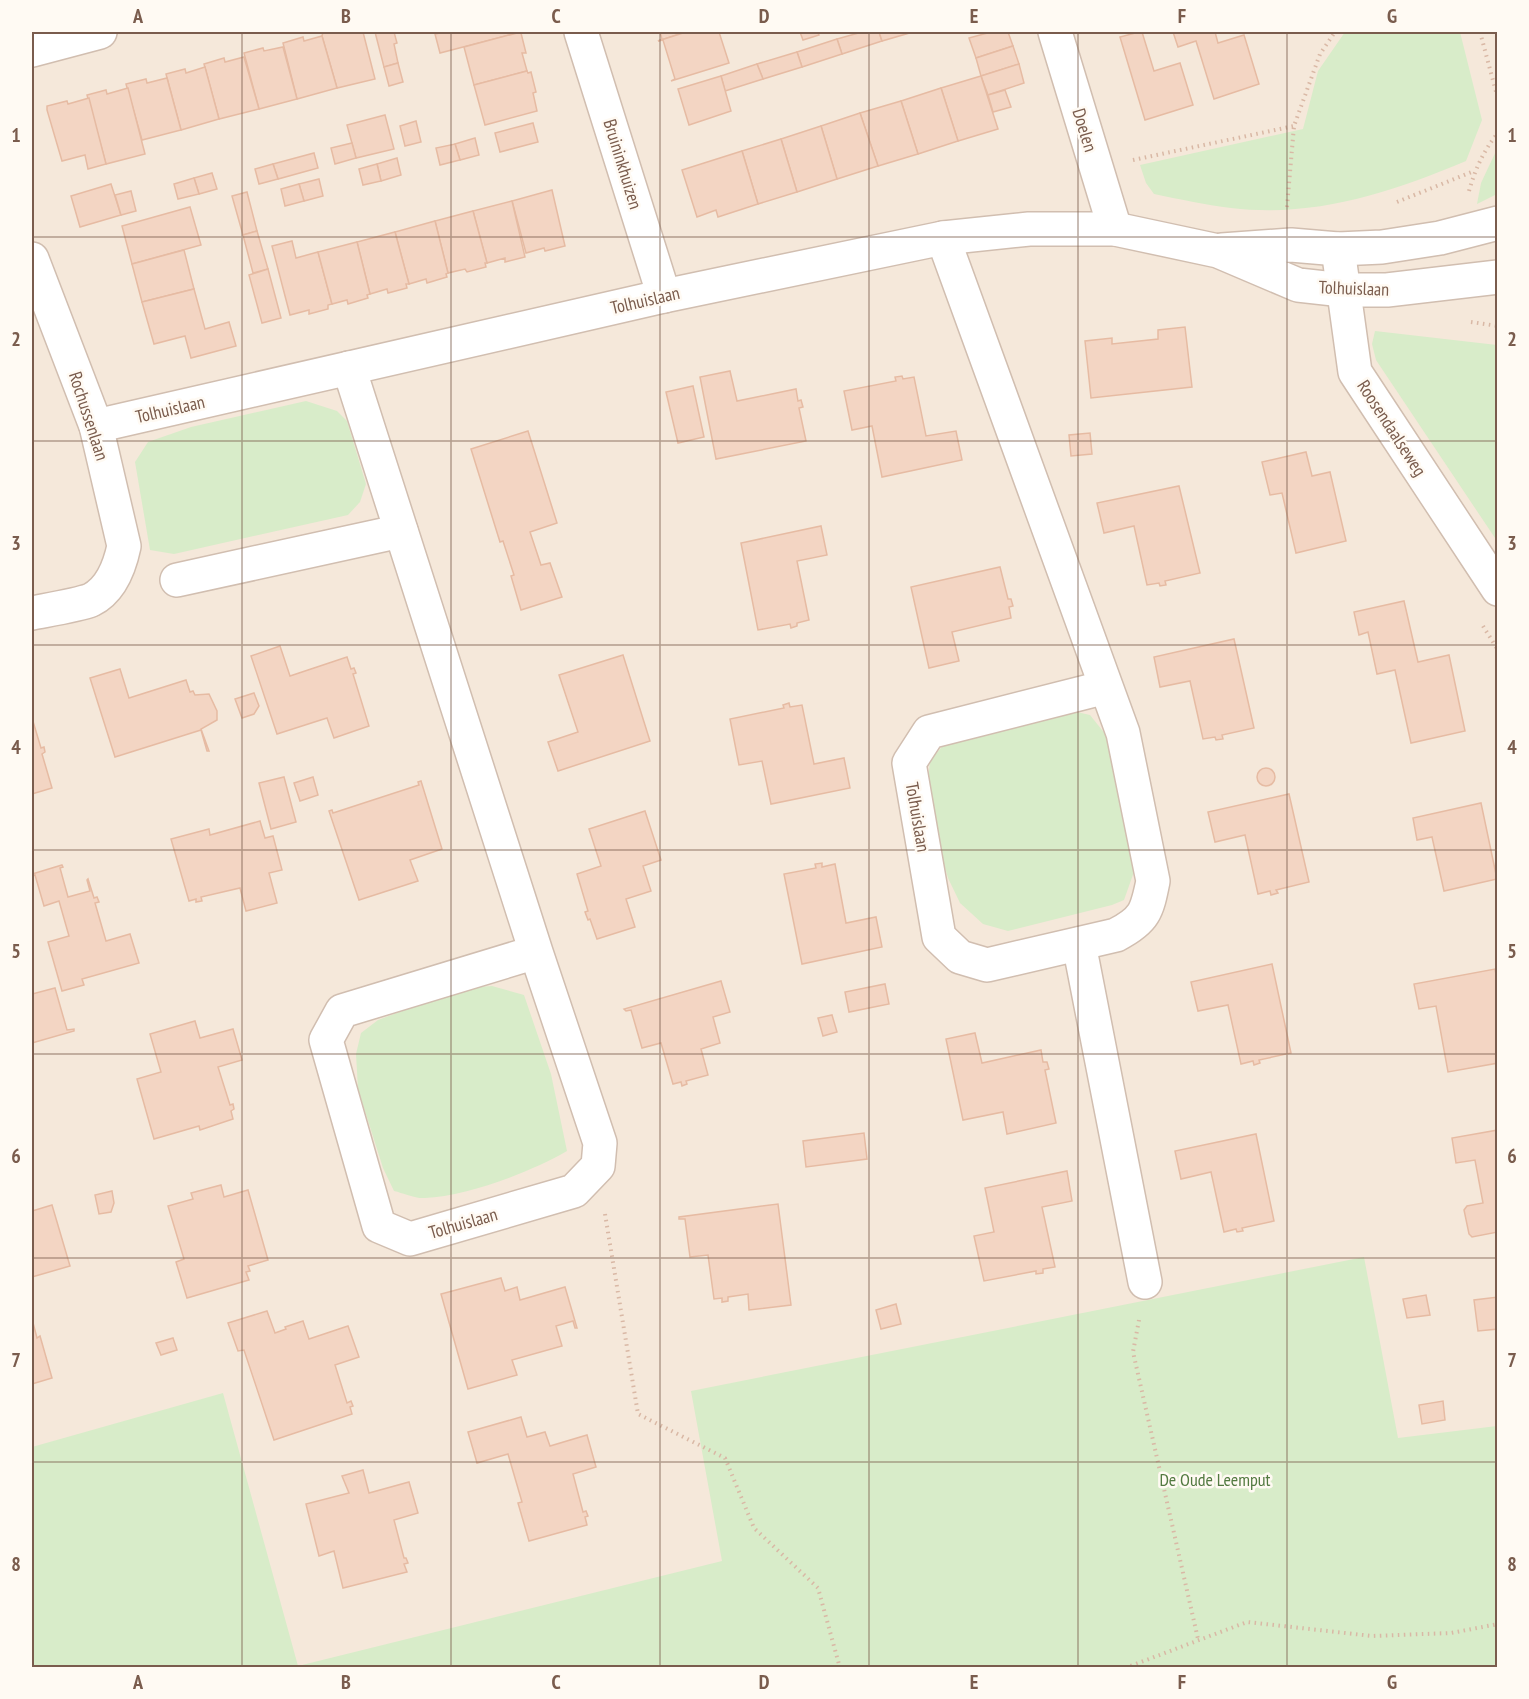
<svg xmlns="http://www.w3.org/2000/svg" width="1529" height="1699" viewBox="0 0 1529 1699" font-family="'PT Sans Narrow',sans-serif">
<rect width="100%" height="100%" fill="#fdf6ec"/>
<rect fill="#f5e8da" x="32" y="32" width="1465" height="1635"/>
<g fill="#d8ecc9">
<path d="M1345 32H1460L1482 120 1466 161C1390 193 1314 218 1231 208 1205 205 1179 199 1154 194L1146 183 1140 165 1303 129 1318 71Z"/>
<path d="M1497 149V194L1477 204 1481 183Z"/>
<path d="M1375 331 1497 345V541L1376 360 1372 344Z"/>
<path d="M306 401 337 411 347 421 366 484 360 502 348 515 174 554 150 550 135 462 148 442 191 427Z"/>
<path d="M1068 710 1090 715 1106 735 1122 773 1135 869 1124 900 1112 905 1008 931 983 924 960 903 948 878 934 830 927 792 930 761 945 743Z"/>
<path d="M492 986 524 995 551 1074 567 1151C531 1172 467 1196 425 1198 416 1199 403 1193 394 1191L383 1168 358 1089 356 1054 361 1033 378 1020 464 988Z"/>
<path d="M1364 1257 1398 1438 1497 1426V1667H32V1447L223 1393 298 1666 722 1561 691 1391Z"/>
</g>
<g fill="#f3d5c3" stroke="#e6bba3" stroke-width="1.5">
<path d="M323 32H363L375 79 337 88 322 36Z"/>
<path d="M375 32H394L397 43 394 44 398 63 384 67Z"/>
<path d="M445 32H516L517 33 440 53 435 34Z"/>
<path d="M660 32H686L658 41 662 39Z"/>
<path d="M686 32H719L729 63 671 81 675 79 663 40 658 41Z"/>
<path d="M800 32H818L819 35 803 40Z"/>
<path d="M862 32H879L882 41 842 54 837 39Z"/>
<path d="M879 32H913L882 41Z"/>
<path d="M991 32H1008L1013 46 976 58 969 38Z"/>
<path d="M1139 32H1142L1154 71 1180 63 1193 105 1145 120 1120 37Z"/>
<path d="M1173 32H1215L1218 43 1244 35 1259 84 1214 99 1196 41 1178 47Z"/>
<path d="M517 33H521L526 53H522L527 71 474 85 464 47Z"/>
<path d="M322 36 337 88 297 99 283 43 303 37 304 41Z"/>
<path d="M837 39 842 54 802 67 797 52Z"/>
<path d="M1013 46 1019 64 981 76 976 58Z"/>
<path d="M283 47 297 99 259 109 244 53 263 48 264 51Z"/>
<path d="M797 52 802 67 763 79 757 64Z"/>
<path d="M244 57 259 109 219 119 204 64 224 58 225 62Z"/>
<path d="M398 63 403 82 389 86 384 67Z"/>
<path d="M757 64 763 79 725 91 721 76Z"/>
<path d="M1019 64 1024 83 988 95 981 76Z"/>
<path d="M205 67 219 119 181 130 166 74 185 69 186 73Z"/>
<path d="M527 71 528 73 531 72 536 92 533 93 537 111 485 125 474 85Z"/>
<path d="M721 76 731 111 689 125 678 89Z"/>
<path d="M981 76 998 129 958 141 941 88Z"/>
<path d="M167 78 181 130 142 140 126 84 146 79 147 83Z"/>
<path d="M128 88 145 154 106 164 87 95 106 90 107 94Z"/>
<path d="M941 88 958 141 918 154 901 101Z"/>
<path d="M1005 90 1011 107 993 112 988 95Z"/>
<path d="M89 98 106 164 88 169 85 155 62 161 47 110V106L67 101 68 104Z"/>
<path d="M901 101 918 154 878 166 860 113Z"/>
<path d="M860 113 878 166 837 179 821 126Z"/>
<path d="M385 115 394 149 356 158 347 125Z"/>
<path d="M416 121 421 142 405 146 400 126Z"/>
<path d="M533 123 538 142 500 152 495 133Z"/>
<path d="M821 126 837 179 797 192 781 139Z"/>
<path d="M475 138 479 155 460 160 455 144Z"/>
<path d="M781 139 797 192 758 204 742 151Z"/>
<path d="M352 143 356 158 335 164 331 148Z"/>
<path d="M455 144 460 160 440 165 436 148Z"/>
<path d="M742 151 758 204 718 217 716 210 697 217 682 170Z"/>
<path d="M314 153 318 168 278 179 273 164Z"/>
<path d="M397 158 401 175 381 181 377 164Z"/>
<path d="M273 164 278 179 259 184 255 169Z"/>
<path d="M377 164 381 181 363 185 359 169Z"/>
<path d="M212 173 217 189 199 194 194 178Z"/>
<path d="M194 178 199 194 178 199 174 184Z"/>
<path d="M319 179 323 196 304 201 299 184Z"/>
<path d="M111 184 121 215 80 227 71 196Z"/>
<path d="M299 184 304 201 285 206 281 189Z"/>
<path d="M552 190 565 246 545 251 544 248 526 253 512 201Z"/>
<path d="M131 191 136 211 121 215 115 195Z"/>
<path d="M247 192 257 231 243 235 232 196Z"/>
<path d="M512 201 525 257 505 262V258L487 263 473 211Z"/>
<path d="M190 207 201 245 132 264 122 226Z"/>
<path d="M473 211 487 263H485L486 267 467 272 465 269 448 273 435 221Z"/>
<path d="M435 221 448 273 446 274 447 277 427 283 426 279 409 284 395 232Z"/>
<path d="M257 231 268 269 253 273 243 235Z"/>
<path d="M395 232 409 284H406L407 288 388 293 387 289 370 294 357 242Z"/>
<path d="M292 241 296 258 318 252 332 304 328 305V309L309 314V310L290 315 272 246Z"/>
<path d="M357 242 370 294 367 295 368 298 348 304 347 300 332 304 318 252Z"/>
<path d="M184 250 194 289 142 302 132 264Z"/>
<path d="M268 269 281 318 262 323 249 275Z"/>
<path d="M194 289 205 329 229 322 236 346 191 358 185 336 154 344 142 302Z"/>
<path d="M1185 327 1192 387 1091 398 1085 341 1112 338V344L1158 339V330Z"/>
<path d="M730 371 737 401 796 389 798 401 801 400 803 407 799 408 806 441 716 459 700 377Z"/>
<path d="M902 376 903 379 914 377 926 436 956 431 962 460 882 477 872 426 852 430 844 391 896 381 895 377Z"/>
<path d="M693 386 704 437 678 443 666 392Z"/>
<path d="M528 431 557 523 530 532 541 565 550 563 562 597 521 610 511 576 514 575 503 541 500 542 471 449Z"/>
<path d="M1090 433 1092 454 1071 456 1069 435Z"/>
<path d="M1306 452 1312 476 1330 472 1346 541 1296 553 1282 493 1270 495 1262 462Z"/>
<path d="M1179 486 1200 573 1165 581 1166 585 1160 586 1159 583 1147 585 1134 526 1104 533 1097 503Z"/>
<path d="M821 526 827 555 797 561 809 620 797 623V626L791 628 790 624 758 630 741 543Z"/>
<path d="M1000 567 1008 599H1011L1013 606 1009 607 1011 618 952 632 959 661 929 668 911 587Z"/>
<path d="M1404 601 1418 662 1449 655 1465 731 1411 743 1395 670 1377 674 1368 632 1359 635 1354 612Z"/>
<path d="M1234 639 1254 728 1222 735 1223 739 1216 740 1215 737 1203 739 1190 681 1160 687 1154 657Z"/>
<path d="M280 646 290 676 347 657 351 669 354 668 356 673 353 674 369 726 334 738 327 718 277 734 251 656Z"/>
<path d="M623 655 650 741 558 771 548 742 578 732 559 675Z"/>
<path d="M120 669 129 698 186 680 190 692 193 691 195 695 209 694 217 711V720L201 729 209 751H207L201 730 115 757 90 678Z"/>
<path d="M254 693 259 706 254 714 242 718 235 699Z"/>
<path d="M789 703 790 707 802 705 814 764 844 758 850 788 771 804 762 761 739 765 730 719 784 708 783 705Z"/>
<path d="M32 718 41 748 44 747 45 752 42 754 52 788 32 794Z"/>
<circle cx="1266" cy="777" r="9"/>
<path d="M284 777 296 822 271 829 259 783Z"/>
<path d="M313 777 318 795 300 801 294 783Z"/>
<path d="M421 781 442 849 410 860 418 881 359 900 329 811 332 810 333 813 419 785 418 782Z"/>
<path d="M1289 794 1309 882 1276 890 1278 893 1271 895 1270 891 1258 894 1245 835 1215 842 1208 812Z"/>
<path d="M1481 803 1497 879 1444 891 1432 837 1417 840 1413 818Z"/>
<path d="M645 811 661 860 643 866 651 891 626 899 635 927 597 939 590 919 588 920 585 912 588 911 577 874 601 866 589 829Z"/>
<path d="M260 821 265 838 273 836 282 870 269 873 277 903 246 911 240 888 201 897 202 901 196 902V899L189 901 171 839 209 829 210 835Z"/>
<path d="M822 863V867L835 864 846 923 876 917 882 947 802 964 784 874 816 868 815 864Z"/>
<path d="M62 865 63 867 60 868 68 897 90 891 87 880 88 879 94 898 97 897 99 902 95 903 106 941 130 934 139 963 82 979 84 985 62 991 48 942 69 936 59 901 44 906 35 875 32 876V874Z"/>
<path d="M1272 964 1291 1053 1259 1060 1260 1063 1254 1065 1253 1061 1241 1064 1228 1005 1198 1011 1191 982Z"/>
<path d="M1495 969 1498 984V1063L1448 1072 1436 1006 1419 1009 1414 984Z"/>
<path d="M721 981 730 1012 713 1017 720 1043 701 1049 708 1075 686 1081 687 1084 682 1086 681 1082 673 1084 661 1043 642 1048 631 1010 626 1011 624 1009Z"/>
<path d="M885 984 889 1004 849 1012 845 992Z"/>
<path d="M55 988 67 1030 74 1029V1031L32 1043V994Z"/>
<path d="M832 1015 837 1032 823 1036 818 1018Z"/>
<path d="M195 1021 200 1038 233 1029 242 1060 218 1067 230 1105 233 1104 234 1109 231 1111 233 1119 200 1130 199 1126 154 1139 137 1079 161 1072 150 1034Z"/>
<path d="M975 1033 982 1063 1041 1050 1043 1062H1047L1049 1069 1045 1070 1056 1123 1007 1134 1003 1112 963 1120 946 1039Z"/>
<path d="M1498 1130V1232L1472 1237 1469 1234 1464 1210 1467 1206 1483 1203 1475 1160 1456 1163 1452 1138Z"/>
<path d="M864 1133 867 1159 806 1167 803 1141Z"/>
<path d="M1256 1134 1274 1221 1242 1228 1243 1231 1237 1232 1236 1229 1224 1232 1211 1172 1181 1179 1175 1151Z"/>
<path d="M1067 1171 1072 1201 1042 1207 1055 1267 1043 1269V1273L1036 1274V1271L984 1281 974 1236 994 1232 985 1188Z"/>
<path d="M221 1185 224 1197 248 1190 268 1260 248 1266 250 1271 246 1272 249 1280 187 1298 176 1262 184 1259 168 1206 193 1199 191 1193Z"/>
<path d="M112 1191 114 1203 111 1212 99 1214 95 1195Z"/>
<path d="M778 1204 791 1305 749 1310 748 1294 728 1297V1301L722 1302V1298L714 1299 708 1255 690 1257 685 1219H679V1217Z"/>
<path d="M52 1205 70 1266 32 1277V1211Z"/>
<path d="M501 1278 505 1291 517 1287 520 1300 565 1287 577 1328H575L573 1321 556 1326 562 1346 512 1360 517 1375 468 1389 441 1294Z"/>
<path d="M1426 1295 1430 1315 1407 1318 1403 1299Z"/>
<path d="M1498 1297V1329L1478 1331 1474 1300Z"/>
<path d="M896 1304 901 1324 881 1329 876 1310Z"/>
<path d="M267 1311 275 1333 286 1329 285 1327 303 1321 309 1339 348 1326 359 1357 335 1365 347 1403 351 1401 353 1406 350 1407 352 1414 274 1440 244 1350 238 1351 228 1323Z"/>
<path d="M32 1319 37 1338 40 1336 52 1378 32 1384Z"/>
<path d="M173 1338 177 1350 161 1355 156 1343Z"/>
<path d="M1443 1401 1445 1420 1422 1424 1419 1405Z"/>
<path d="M521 1417 527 1437 545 1432 550 1446 587 1435 596 1467 573 1474 583 1512 586 1511 588 1516 585 1517 587 1525 529 1541 518 1503 522 1502 508 1454 477 1463 468 1432Z"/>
<path d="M363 1470 369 1493 409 1482 418 1513 394 1520 404 1558H406L408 1563 404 1564 407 1572 343 1588 334 1551 319 1556 306 1504 349 1493 342 1476Z"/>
</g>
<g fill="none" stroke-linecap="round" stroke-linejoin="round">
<defs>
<g id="minor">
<path d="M581 32 664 296"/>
<path d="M1055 32 1115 229"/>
<path d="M32 50 100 32"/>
<path d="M943 238 1123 733 1153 881C1147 911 1145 920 1116 935L987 965 960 957 939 937 909 763 929 732 1106 687"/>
<path d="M1338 249 1355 372 1498 589"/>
<path d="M1222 250 1291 245 1338 249 1382 247 1440 238 1498 223"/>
<path d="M32 259 96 426 124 546C120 565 111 590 91 600 78 605 47 610 32 613"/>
<path d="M349 368 536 952 600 1143 598 1166 574 1191 410 1239 379 1226 326 1040 342 1011 536 952"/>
<path d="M96 426 664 296 943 238 1029 229H1115L1218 251 1298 285 1343 290H1387L1498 277"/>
<path d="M177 580 401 531"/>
<path d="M1079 944 1145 1282"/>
</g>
</defs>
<use href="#minor" stroke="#d1beb0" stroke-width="36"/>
<g stroke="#d9b8a5" stroke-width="4" stroke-dasharray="1.5 4.5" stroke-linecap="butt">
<path d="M1480 32 1498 99"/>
<path d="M1133 160 1294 126"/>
<path d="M1469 191C1475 170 1483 151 1498 133"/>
<path d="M1397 202 1474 171"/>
<path d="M1287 207 1294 126 1320 54 1335 32"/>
<path d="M1471 322 1498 326"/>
<path d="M1483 626 1498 650"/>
<path d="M605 1214 638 1414 725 1458 754 1528 818 1588 840 1668"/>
<path d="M1139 1320 1133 1352 1198 1639"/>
<path d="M1125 1668 1247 1622 1372 1636 1451 1633 1498 1624"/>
</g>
<use href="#minor" stroke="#fff" stroke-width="33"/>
</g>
<path fill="none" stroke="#7a5c4d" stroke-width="1.5" stroke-opacity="0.55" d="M242 32V1668M451 32V1668M660 32V1668M869 32V1668M1078 32V1668M1287 32V1668M32 237H1498M32 441H1498M32 645H1498M32 850H1498M32 1054H1498M32 1258H1498M32 1462H1498"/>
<g text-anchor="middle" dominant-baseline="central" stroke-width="5" stroke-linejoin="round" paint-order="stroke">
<g font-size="18" fill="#7a5c4d" stroke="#fffaf3">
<text transform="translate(1085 130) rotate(73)">Doelen</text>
<text transform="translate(623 164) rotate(73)">Bruininkhuizen</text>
<text transform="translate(1354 288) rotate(2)">Tolhuislaan</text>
<text transform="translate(645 300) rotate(-13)">Tolhuislaan</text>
<text transform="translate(170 409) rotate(-13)">Tolhuislaan</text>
<text transform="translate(89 416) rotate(72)">Rochussenlaan</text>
<text transform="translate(1392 428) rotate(57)">Roosendaalseweg</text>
<text transform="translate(918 817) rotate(80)">Tolhuislaan</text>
<text transform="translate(463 1223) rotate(-16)">Tolhuislaan</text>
</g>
<g font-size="18" fill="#537a41" stroke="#fffaf3">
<text x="1215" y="1479">De Oude Leemput</text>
</g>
</g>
<rect width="1529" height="1699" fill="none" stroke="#fffaf3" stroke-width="66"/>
<rect x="33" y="33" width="1463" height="1633" fill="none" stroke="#7a5c4d" stroke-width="2"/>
<g font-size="20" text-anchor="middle" font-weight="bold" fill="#7a5c4d">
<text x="138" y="23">A</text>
<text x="346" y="23">B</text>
<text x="556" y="23">C</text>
<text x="764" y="23">D</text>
<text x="974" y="23">E</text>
<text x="1182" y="23">F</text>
<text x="1392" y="23">G</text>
<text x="16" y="142">1</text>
<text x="1512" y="142">1</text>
<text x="16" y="346">2</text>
<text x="1512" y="346">2</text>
<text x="16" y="550">3</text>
<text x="1512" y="550">3</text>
<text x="16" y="754">4</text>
<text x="1512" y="754">4</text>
<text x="16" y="958">5</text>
<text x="1512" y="958">5</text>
<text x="16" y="1163">6</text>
<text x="1512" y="1163">6</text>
<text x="16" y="1367">7</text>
<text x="1512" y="1367">7</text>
<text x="16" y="1571">8</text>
<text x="1512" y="1571">8</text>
<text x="138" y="1689">A</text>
<text x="346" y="1689">B</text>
<text x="556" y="1689">C</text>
<text x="764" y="1689">D</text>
<text x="974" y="1689">E</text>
<text x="1182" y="1689">F</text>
<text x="1392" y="1689">G</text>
</g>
</svg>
